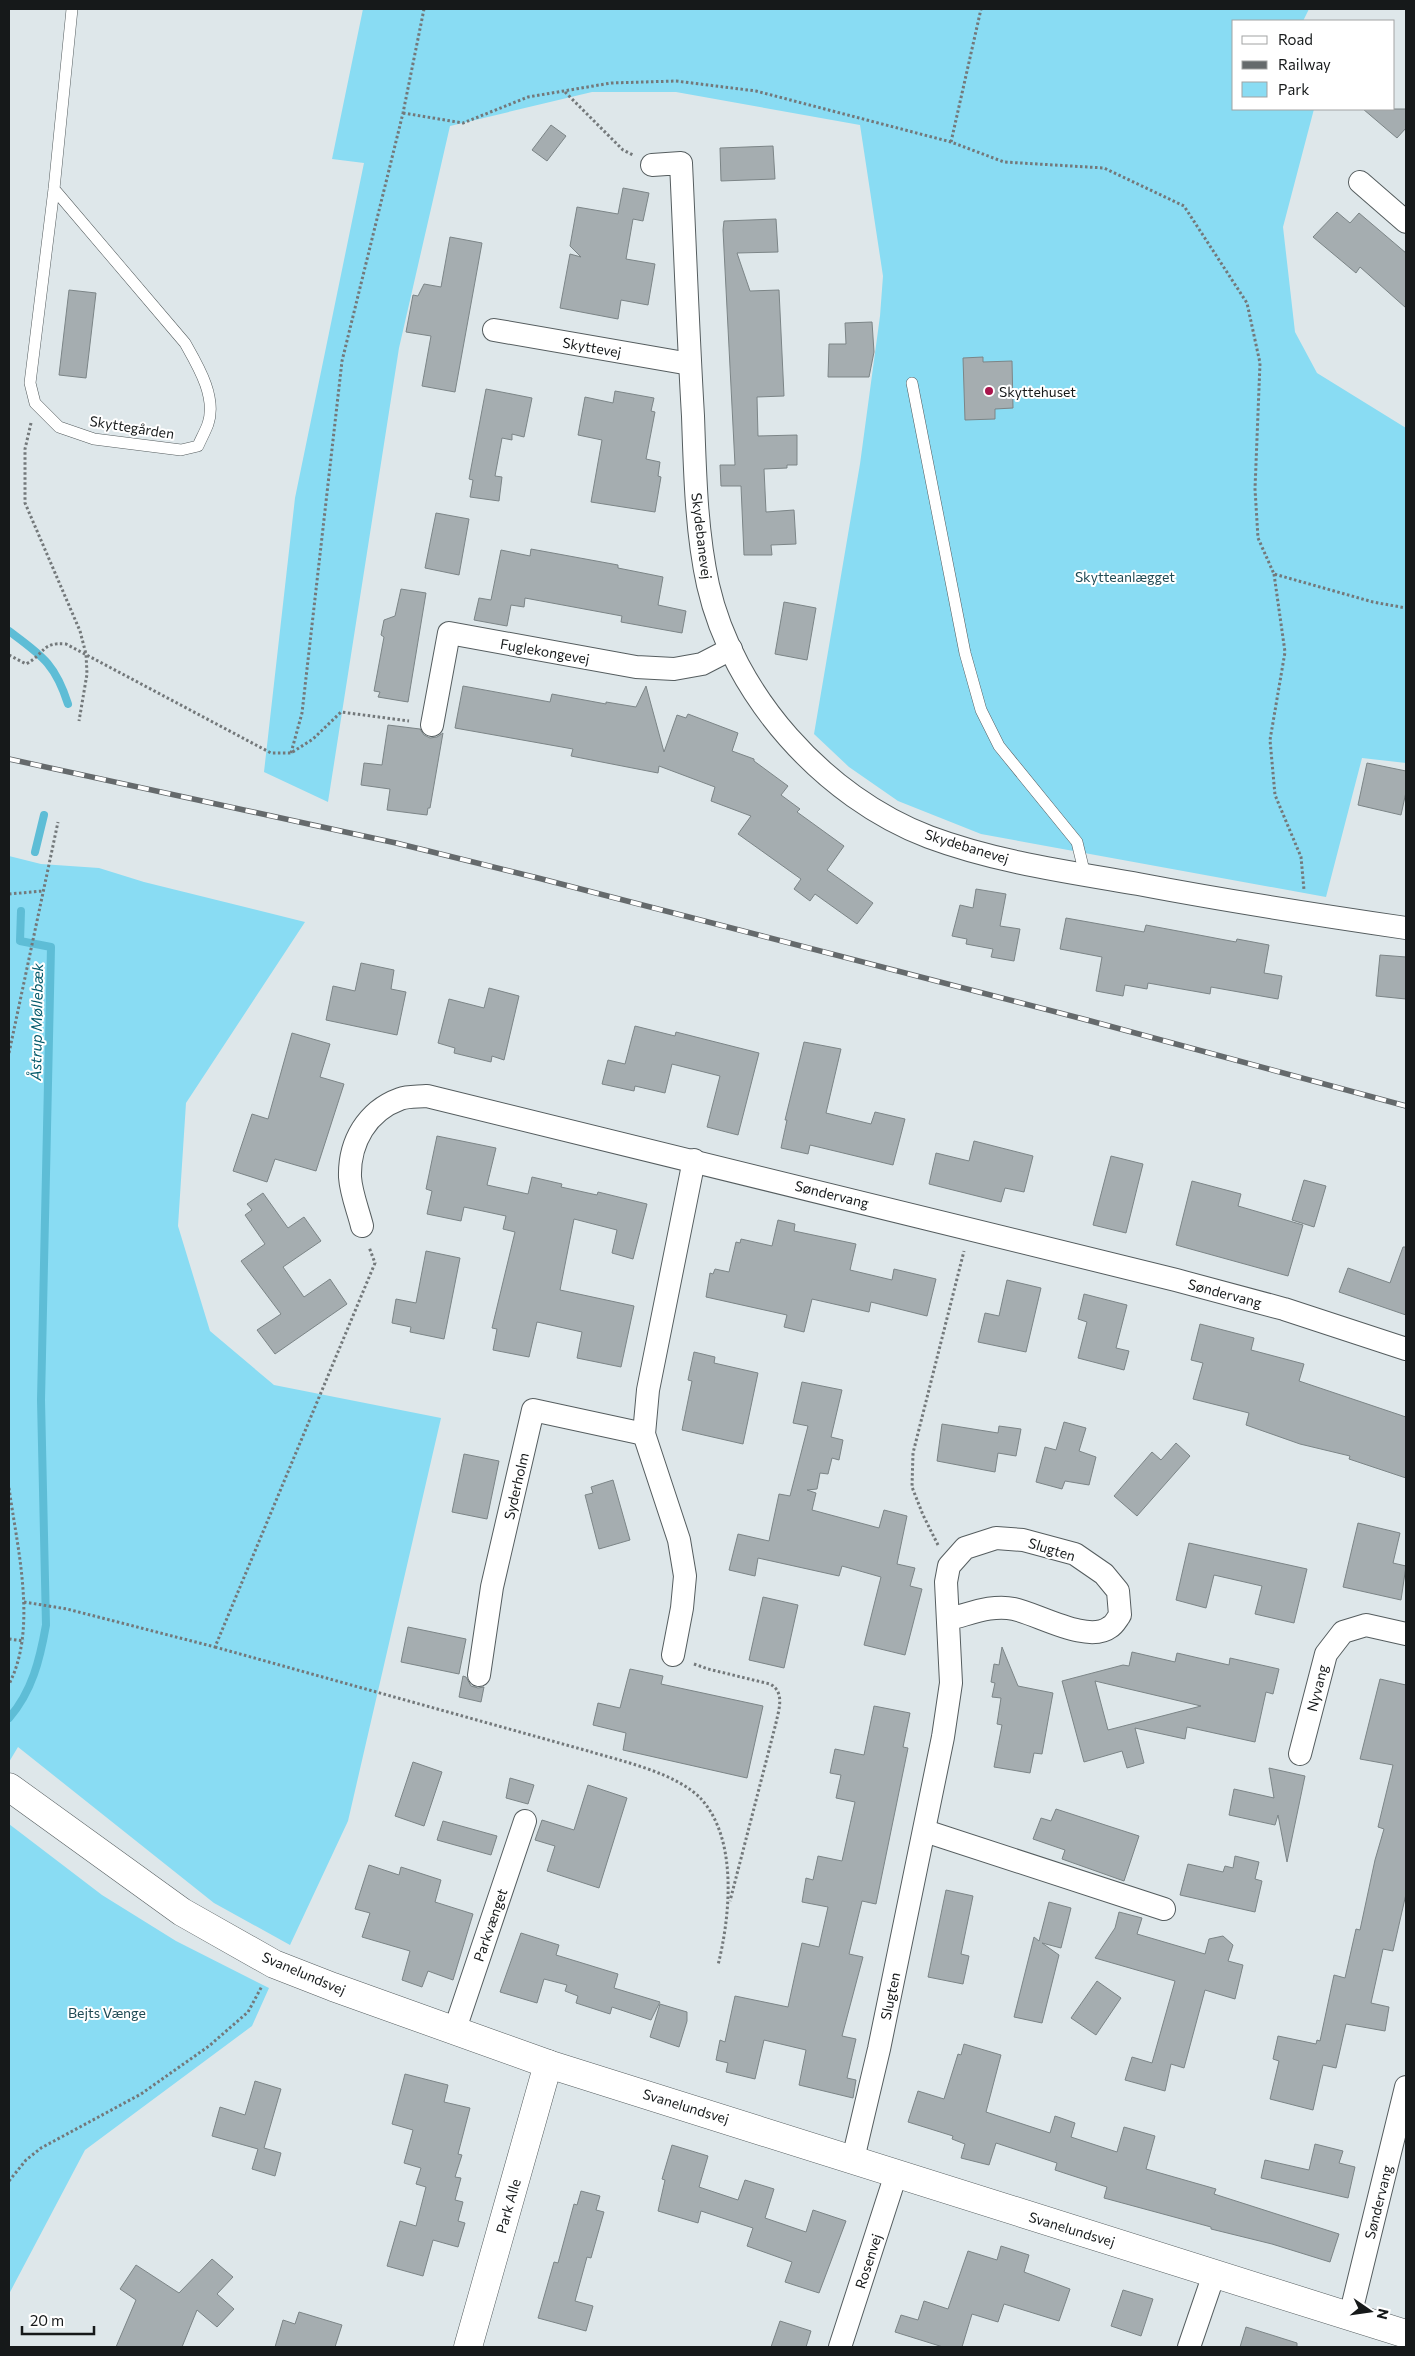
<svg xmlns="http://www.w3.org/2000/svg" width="1415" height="2356" viewBox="0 0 1415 2356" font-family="Commissioner,sans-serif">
<rect width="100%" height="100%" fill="#dee7ea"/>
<g fill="#89dcf3">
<path d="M363 9H1309L1303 21H1234V109H1314L1283 227 1295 332 1317 373 1406 428V763L1362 758 1326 897 981 834 898 801 849 767 814 734 860 464 880 316 883 276 860 125 676 92H592L450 126 399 348 328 802 264 772 295 498 364 163 332 159Z"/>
<path d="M9 856 41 864 99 868 144 882 305 922 186 1103 178 1226 210 1331 274 1385 441 1418 348 1821 290 1945 214 1903 18 1747 9 1762Z"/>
<path d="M9 1824 102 1895 176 1941 269 1988 252 2026 85 2150 9 2294Z"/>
</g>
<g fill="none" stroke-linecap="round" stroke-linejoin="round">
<g stroke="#5ebdd6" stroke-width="8">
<path d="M9 631C41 655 55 663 68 704"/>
<path d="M35 852 44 815"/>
<path d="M9 1718C32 1692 40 1659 46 1625L41 1400 51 947 20 941 21 911"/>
</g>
</g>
<g fill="#a5adb0" stroke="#7c8587" fill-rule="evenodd">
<path d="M1363 109H1406V128L1397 138Z"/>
<path d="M551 125 566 136 547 161 532 150Z"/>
<path d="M773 146 775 179 721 181 720 148Z"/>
<path d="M623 188 649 193 643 221 633 219 626 259 655 264 648 305 621 300 618 319 560 308 570 254 581 257 570 246 577 207 618 214Z"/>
<path d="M1337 212 1350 223 1359 213 1406 253V308L1360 267 1356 273 1313 237Z"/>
<path d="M776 219 778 252 737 253 750 291 779 290 784 396 757 397 758 436 797 435V465H787V468L764 469 766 512 794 510 796 544 771 545 772 555H744L741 486H721L720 465H735L723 230 724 221Z"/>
<path d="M450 237 482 243 455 392 422 386 431 336 406 332 413 295 418 296 424 284 441 287Z"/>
<path d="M69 290 96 293 86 378 59 375Z"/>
<path d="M872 322 874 352 869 377H828L829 344H846L845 323Z"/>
<path d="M983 357V362L1012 361 1013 408 995 409V419L965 420 963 358Z"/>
<path d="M486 389 532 398 524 437 512 434V440L502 438 495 476 502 477 499 501 470 497 473 480 469 479Z"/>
<path d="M615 391 654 398 651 411 655 412 646 459 660 462 658 476 661 477 655 512 591 502 602 440 578 435 585 397 613 403Z"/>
<path d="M436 513 469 519 459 575 425 568Z"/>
<path d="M531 549 618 565V568L663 577 658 605 686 611 682 633 621 622 622 616 525 598 524 607 511 605 507 626 474 620 479 598 491 600 501 550 530 556Z"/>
<path d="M401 589 426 593 408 702 378 697 380 692 374 691 384 637 381 635 384 620 395 616Z"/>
<path d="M784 602 816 608 807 660 775 654Z"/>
<path d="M463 686 550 702 552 694 606 704V702L636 707 646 686 664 752 677 715 686 718 688 714 738 733 732 751 754 759V761L788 786 781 795 800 809 797 812 844 846 827 870 873 903 857 924 815 894 810 901 794 889 801 879 738 834 751 816 711 801 715 787 659 766 658 773 571 756 573 749 455 728Z"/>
<path d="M388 725 420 729 424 735 430 738 437 737 443 733 430 808H428L427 815 387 810 390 789 361 785 364 763 382 765Z"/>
<path d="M1367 763 1406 771V792L1401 815 1358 805Z"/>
<path d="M976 889 1006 894 1000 926 1020 929 1014 961 991 957 993 949 966 944 967 939 952 936 960 905 973 908Z"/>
<path d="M1066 918 1144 932 1146 925 1236 942 1237 939 1269 945 1264 973 1282 976 1278 999 1211 987 1210 994 1148 983 1147 989 1125 985 1123 996 1096 991 1102 957 1060 949Z"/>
<path d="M1380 955 1406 957V999L1376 996Z"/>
<path d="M361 963 394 970 391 989 406 992 397 1035 326 1020 333 986 355 991Z"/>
<path d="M489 988 519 996 504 1060 492 1056 491 1062 454 1053 455 1048 438 1043 449 999 484 1008Z"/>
<path d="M635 1026 675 1036 676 1032 759 1053 738 1135 707 1127 720 1076 672 1064 665 1093 635 1086 634 1091 602 1084 608 1060 625 1064Z"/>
<path d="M292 1033 330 1044 320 1077 344 1084 316 1171 275 1159 267 1182 233 1171 252 1114 268 1119Z"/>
<path d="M804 1042 841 1049 826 1113 871 1124 875 1112 905 1119 893 1165 810 1145 808 1154 781 1148 787 1120H785Z"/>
<path d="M437 1136 496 1148 487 1185 528 1194 532 1177 562 1184 561 1187 597 1195 598 1192 647 1204 633 1259 612 1253 617 1230 574 1219 560 1290 634 1306 621 1367 577 1358 582 1332 537 1322 529 1357 493 1350 497 1329 492 1328 515 1232 503 1229 506 1216 464 1207 461 1221 427 1214 432 1191 426 1189Z"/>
<path d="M974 1141 1033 1156 1024 1192 1005 1188 1001 1202 929 1184 936 1153 969 1161Z"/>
<path d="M1111 1156 1143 1164 1126 1233 1093 1225Z"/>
<path d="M1304 1180 1326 1186 1314 1227 1292 1220Z"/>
<path d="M1192 1181 1241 1194 1238 1206 1303 1225 1288 1276 1176 1245Z"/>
<path d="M263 1193 288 1228 304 1217 321 1241 283 1267 304 1297 330 1279 347 1304 275 1354 257 1330 281 1314 241 1261 265 1244 245 1215 252 1210 247 1204Z"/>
<path d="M778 1220 795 1224 794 1231 856 1244 850 1270 892 1280 894 1269 936 1279 927 1316 871 1302 869 1312 812 1299 804 1332 784 1327 787 1315 706 1297 710 1273 713 1274 715 1269 729 1272 736 1242 740 1243 741 1239 772 1246Z"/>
<path d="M1403 1247H1406V1315L1339 1292 1348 1268 1390 1283Z"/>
<path d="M426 1251 460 1258 444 1339 410 1332 411 1327 392 1323 396 1299 416 1303Z"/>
<path d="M1007 1280 1041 1288 1026 1352 978 1342 985 1313 999 1316Z"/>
<path d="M1084 1294 1127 1305 1116 1348 1129 1351 1124 1370 1078 1358 1087 1322 1078 1319Z"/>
<path d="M1200 1324 1254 1338 1251 1350 1304 1364 1299 1381 1406 1417V1478L1349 1459 1350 1456 1300 1444 1246 1425 1249 1413 1193 1399 1203 1363 1191 1360Z"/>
<path d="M694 1352 715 1357 714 1363 758 1373 743 1444 682 1430 692 1381 688 1380Z"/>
<path d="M802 1382 842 1390 831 1437 843 1440 839 1460 832 1458 828 1474 820 1473 817 1489 807 1490 816 1493 812 1510 879 1528 884 1510 907 1516 897 1564 915 1568 910 1586 922 1589 905 1655 864 1645 881 1577 842 1566 839 1576 758 1558 755 1576 729 1570 738 1534 769 1541 779 1494 790 1496 808 1426 793 1423Z"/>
<path d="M1064 1422 1086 1428 1079 1451 1096 1457 1089 1485 1065 1481 1062 1489 1036 1482 1045 1447 1056 1450Z"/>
<path d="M942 1424 998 1433 999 1426 1021 1429 1016 1456 998 1453 995 1472 937 1461Z"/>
<path d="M1176 1443 1190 1456 1137 1516 1114 1496 1152 1452 1161 1460Z"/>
<path d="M464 1454 499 1461 487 1519 452 1512Z"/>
<path d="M613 1480 630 1540 599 1549 585 1495 593 1493 591 1487Z"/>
<path d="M1358 1523 1400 1533 1393 1563 1406 1566 1401 1600 1343 1587Z"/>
<path d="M1189 1543 1307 1569 1294 1623 1255 1614 1262 1586 1214 1575 1206 1608 1176 1600Z"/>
<path d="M763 1597 798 1605 784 1668 749 1660Z"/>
<path d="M408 1627 466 1639 459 1674 401 1662Z"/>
<path d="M1002 1647 1018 1686 1053 1693 1042 1754 1034 1753 1030 1773 994 1767 1002 1725 997 1724 1001 1698 992 1697 995 1683 991 1682 994 1664 999 1665Z"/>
<path d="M1132 1652 1175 1662 1177 1653 1229 1665 1230 1658 1279 1669 1273 1694 1266 1692 1255 1742 1187 1727 1185 1739 1135 1728 1144 1763 1127 1768 1122 1751 1084 1762 1062 1681 1123 1665 1129 1666ZM1095 1681 1201 1706 1108 1730Z"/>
<path d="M630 1669 663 1676 661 1684 763 1706 747 1778 623 1750 626 1733 593 1725 598 1703 620 1708Z"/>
<path d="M463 1676 466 1677 471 1686 478 1688 484 1687 481 1702 459 1697Z"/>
<path d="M1380 1679 1406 1685V1894L1393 1951 1383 1949 1371 2003 1389 2007 1385 2031 1346 2024 1336 2068 1323 2065 1313 2110 1270 2099 1279 2061 1273 2059 1278 2036 1316 2044 1317 2040 1320 2041 1334 1975 1345 1978 1356 1929 1360 1930 1375 1860 1384 1829 1378 1827 1393 1765 1360 1759Z"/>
<path d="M874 1706 910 1713 903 1747 908 1748 876 1904 862 1901 849 1954 863 1957 842 2036 856 2039 847 2078 856 2080 853 2098 799 2085 806 2050 764 2040 755 2079 726 2072 728 2063 716 2060 720 2040 725 2042 735 1996 788 2007 802 1943 819 1947 828 1907 802 1902 806 1878 813 1880 818 1856 842 1861 855 1802 836 1798 841 1775 830 1773 835 1749 864 1755Z"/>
<path d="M413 1762 442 1772 424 1826 395 1816Z"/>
<path d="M1269 1768 1305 1776 1287 1862 1278 1815 1275 1825 1229 1815 1234 1789 1274 1798Z"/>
<path d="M510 1778 534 1785 528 1804 506 1798Z"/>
<path d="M588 1785 627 1798 599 1888 547 1871 555 1846 535 1840 542 1820 574 1830Z"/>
<path d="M1056 1809 1139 1836 1124 1881 1062 1859 1065 1850 1033 1839 1041 1818 1051 1821Z"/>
<path d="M443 1821 497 1836 491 1855 437 1840Z"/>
<path d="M1235 1856 1259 1862 1255 1879 1262 1881 1255 1912 1180 1895 1188 1864 1223 1872 1225 1866 1233 1868Z"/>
<path d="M369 1865 399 1875 401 1867 441 1880 435 1902 473 1914 453 1980 428 1971 422 1987 402 1980 410 1951 362 1937 370 1913 355 1909Z"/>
<path d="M946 1890 973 1896 961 1954 969 1956 963 1984 928 1977Z"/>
<path d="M1049 1902 1071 1908 1061 1948 1042 1943 1059 1955 1042 2023 1014 2017 1034 1937 1039 1941Z"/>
<path d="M1119 1912 1142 1918 1137 1934 1205 1954 1209 1939 1223 1936 1233 1945 1228 1961 1243 1965 1235 1999 1205 1990 1184 2068 1171 2064 1165 2091 1125 2080 1132 2057 1152 2063 1175 1981 1095 1958 1115 1928Z"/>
<path d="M521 1933 559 1945 556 1955 618 1974 614 1988 660 2002 651 2020 612 2007 610 2014 576 2003 578 1996 565 1991 567 1985 544 1979 537 2003 500 1992Z"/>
<path d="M1097 1981 1121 1998 1096 2035 1071 2018Z"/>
<path d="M660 2004 687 2012V2021L679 2047 650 2037Z"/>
<path d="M964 2044 1001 2055 986 2112 1050 2133 1055 2116 1075 2123 1071 2137 1117 2152 1124 2127 1155 2136 1146 2169 1216 2189 1214 2194 1339 2234 1330 2262 1272 2244 1211 2229V2227L1104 2198 1107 2187 1055 2170 1057 2163 996 2143 989 2165 961 2158 965 2144 952 2139 953 2136 908 2122 918 2091 944 2099 958 2054 961 2055Z"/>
<path d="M405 2074 448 2085 444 2102 470 2108 458 2154 462 2155 455 2177 461 2178 455 2200 463 2202 458 2221 465 2223 458 2247 433 2240 423 2276 387 2266 400 2221 416 2226 426 2187 416 2184 421 2168 404 2163 413 2130 392 2124Z"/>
<path d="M255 2081 281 2089 264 2148 281 2153 275 2176 252 2169 258 2149 212 2136 220 2107 245 2115Z"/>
<path d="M1315 2144 1343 2151 1339 2163 1355 2167 1348 2198 1261 2178 1265 2160 1309 2170Z"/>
<path d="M672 2145 708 2156 699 2187 738 2200 745 2180 774 2189 765 2218 806 2232 813 2210 846 2221 819 2293 785 2282 792 2262 747 2246 753 2228 701 2211 698 2223 658 2211 665 2180 662 2179Z"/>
<path d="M581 2191 600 2196 596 2210 604 2212 591 2258 587 2257 575 2301 593 2306 586 2331 538 2318 554 2262 558 2263 574 2204 577 2205Z"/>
<path d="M1001 2246 1029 2255 1024 2272 1070 2289 1059 2321 1004 2304 998 2322 972 2314 962 2347H943L895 2332 901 2315 918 2320 924 2301 948 2309 968 2251 997 2260Z"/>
<path d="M212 2259 233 2277 217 2294 234 2309 217 2327 197 2310 182 2347H116L136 2300 120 2289 136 2265 179 2293Z"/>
<path d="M1123 2290 1153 2299 1141 2336 1111 2326Z"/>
<path d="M299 2312 342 2325 335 2347H275L283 2320 295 2324Z"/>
<path d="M780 2321 811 2331 806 2347H771Z"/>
<path d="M1246 2327 1297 2343V2347H1240Z"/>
</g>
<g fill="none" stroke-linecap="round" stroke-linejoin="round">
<defs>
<g id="service">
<path d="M54 189 185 343C198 366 217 397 208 424 205 432 201 439 198 446L181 450 94 439 59 427 35 403 30 383 54 189 72 9"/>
<path d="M912 383 965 653 981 710 999 746 1077 842 1085 875"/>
</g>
<g id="minor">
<path d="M652 165 681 163C685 248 688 332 693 416 695 472 696 530 708 585 733 695 824 797 929 837 996 862 1068 872 1138 884 1227 901 1317 915 1406 928"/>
<path d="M1360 182 1406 222"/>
<path d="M494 330 690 364"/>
<path d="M432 725 449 633 636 667 674 669 702 664 731 649"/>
<path d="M362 1226C358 1210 351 1193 350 1177 349 1142 367 1111 400 1099 408 1096 418 1097 427 1096L1176 1280 1284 1309 1406 1349"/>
<path d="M673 1655 682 1608 685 1576 679 1540 644 1434 648 1390 694 1160"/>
<path d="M479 1675 492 1587 533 1410 644 1434"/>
<path d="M1300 1754 1326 1654 1343 1632 1366 1625 1406 1634"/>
<path d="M925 1831 1164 1909"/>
<path d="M455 2029 525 1821"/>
<path d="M853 2159 879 2049 943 1737 951 1683 946 1582 949 1566 965 1548 996 1538 1023 1540 1075 1554 1104 1574 1118 1591 1120 1615C1117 1619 1114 1625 1110 1627 1088 1644 1038 1614 1014 1609 992 1604 970 1614 949 1619"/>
<path d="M1350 2316 1406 2087"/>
<path d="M840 2347 896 2174"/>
<path d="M1189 2347 1214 2274"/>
</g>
<g id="tertiary">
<path d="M9 1787 182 1912 274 1964 333 1987 548 2064 1406 2334"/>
<path d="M468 2347 548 2064"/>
</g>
</defs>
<use href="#service" stroke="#555d5f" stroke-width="12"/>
<use href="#minor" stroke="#555d5f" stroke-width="24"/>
<use href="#tertiary" stroke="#555d5f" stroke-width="29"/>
<g stroke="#73787a" stroke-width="3" stroke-dasharray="2.5 2.5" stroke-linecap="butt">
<path d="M565 92 623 150 633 155"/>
<path d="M403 113 463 123 528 97 611 83 676 81 756 91 951 142 1004 162 1104 168 1184 206 1247 303 1260 363 1255 489 1258 538 1274 574 1373 602 1406 608"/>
<path d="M951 142 981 9"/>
<path d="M31 423 25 449V503L80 631 86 654 87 674 79 721"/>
<path d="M1274 574 1285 652 1270 740 1275 795 1301 857 1304 890"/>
<path d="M9 655 26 664C46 653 41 642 66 644L271 753H291L313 739 341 712 409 721"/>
<path d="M291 753 302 713 342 361 403 113 424 9"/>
<path d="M9 894 43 891"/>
<path d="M9 1053 58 822"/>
<path d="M9 1488C17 1547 38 1629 9 1684"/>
<path d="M938 1545 923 1515 912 1487 913 1453 964 1251"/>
<path d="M24 1602 67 1609 215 1647 375 1263 369 1247"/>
<path d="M9 1639 24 1641"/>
<path d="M215 1647 588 1751C621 1761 678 1773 702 1800 738 1841 730 1917 718 1965"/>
<path d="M694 1664 708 1669 770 1684C785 1692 779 1709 776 1723L730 1901"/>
<path d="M9 2181 26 2160 41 2148 141 2094 209 2046 248 2012 262 1986"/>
</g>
<use href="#service" stroke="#fff" stroke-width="11"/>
<use href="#minor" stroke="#fff" stroke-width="22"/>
<use href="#tertiary" stroke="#fff" stroke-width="28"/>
<defs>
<path id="rail" d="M9 759 396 843 538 878 1087 1020 1406 1106"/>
</defs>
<use href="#rail" stroke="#656a6c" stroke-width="5.5"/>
<use href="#rail" stroke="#fff" stroke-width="4" stroke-dasharray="11" stroke-linecap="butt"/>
</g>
<circle fill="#a9154c" stroke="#fff" stroke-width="2" cx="989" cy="391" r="5"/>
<g text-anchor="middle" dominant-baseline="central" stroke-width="4" stroke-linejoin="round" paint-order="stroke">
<g font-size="14" fill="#16191a" stroke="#fff">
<text transform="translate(592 347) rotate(10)">Skyttevej</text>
<text transform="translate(132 427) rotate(9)">Skyttegården</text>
<text transform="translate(702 536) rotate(83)">Skydebanevej</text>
<text transform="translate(545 651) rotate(10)">Fuglekongevej</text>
<text transform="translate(967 846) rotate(17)">Skydebanevej</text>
<text transform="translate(832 1194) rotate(14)">Søndervang</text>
<text transform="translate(1225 1293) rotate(15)">Søndervang</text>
<text transform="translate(516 1486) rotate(-77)">Syderholm</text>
<text transform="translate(1052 1549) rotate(17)">Slugten</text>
<text transform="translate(1317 1688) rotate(-76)">Nyvang</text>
<text transform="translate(490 1925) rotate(-71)">Parkvænget</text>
<text transform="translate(304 1973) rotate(23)">Svanelundsvej</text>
<text transform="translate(890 1996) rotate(-78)">Slugten</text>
<text transform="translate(686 2106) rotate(17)">Svanelundsvej</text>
<text transform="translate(1378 2202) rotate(-76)">Søndervang</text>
<text transform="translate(508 2206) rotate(-74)">Park Alle</text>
<text transform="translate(1072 2229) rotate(17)">Svanelundsvej</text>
<text transform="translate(868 2261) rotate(-72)">Rosenvej</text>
</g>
<g font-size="14" fill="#16191a" stroke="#fff" text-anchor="start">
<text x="999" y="391">Skyttehuset</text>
</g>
<g font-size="14" fill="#1f4a54" stroke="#fff">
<text x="1125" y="576">Skytteanlægget</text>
<text x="107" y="2012">Bejts Vænge</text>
</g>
<g font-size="15" font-style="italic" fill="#065b6c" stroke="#fff">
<text transform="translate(36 1022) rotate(-89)">Åstrup Møllebæk</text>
</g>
</g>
<rect width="1415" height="2356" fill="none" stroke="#16191a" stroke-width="20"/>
<rect x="1232" y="20" width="162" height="90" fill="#ffffff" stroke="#a2a3a3"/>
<rect x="1242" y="36" width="25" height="8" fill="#ffffff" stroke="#a2a3a3"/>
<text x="1278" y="45" font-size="15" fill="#16191a">Road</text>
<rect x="1242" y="61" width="25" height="8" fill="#656a6c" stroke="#a2a3a3"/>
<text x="1278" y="70" font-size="15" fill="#16191a">Railway</text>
<rect x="1242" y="82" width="25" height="15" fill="#89dcf3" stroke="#a2a3a3"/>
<text x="1278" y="95" font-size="15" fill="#16191a">Park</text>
<g transform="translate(1370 2311) rotate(103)" stroke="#ffffff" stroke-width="4" paint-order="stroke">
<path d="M0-4L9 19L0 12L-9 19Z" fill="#16191a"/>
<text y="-8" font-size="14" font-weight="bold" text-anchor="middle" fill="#16191a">N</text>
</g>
<path d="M22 2326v8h72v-8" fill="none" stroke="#16191a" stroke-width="2.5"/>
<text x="30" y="2326" font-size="15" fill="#16191a" stroke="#ffffff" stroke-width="4" paint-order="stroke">20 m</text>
</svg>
